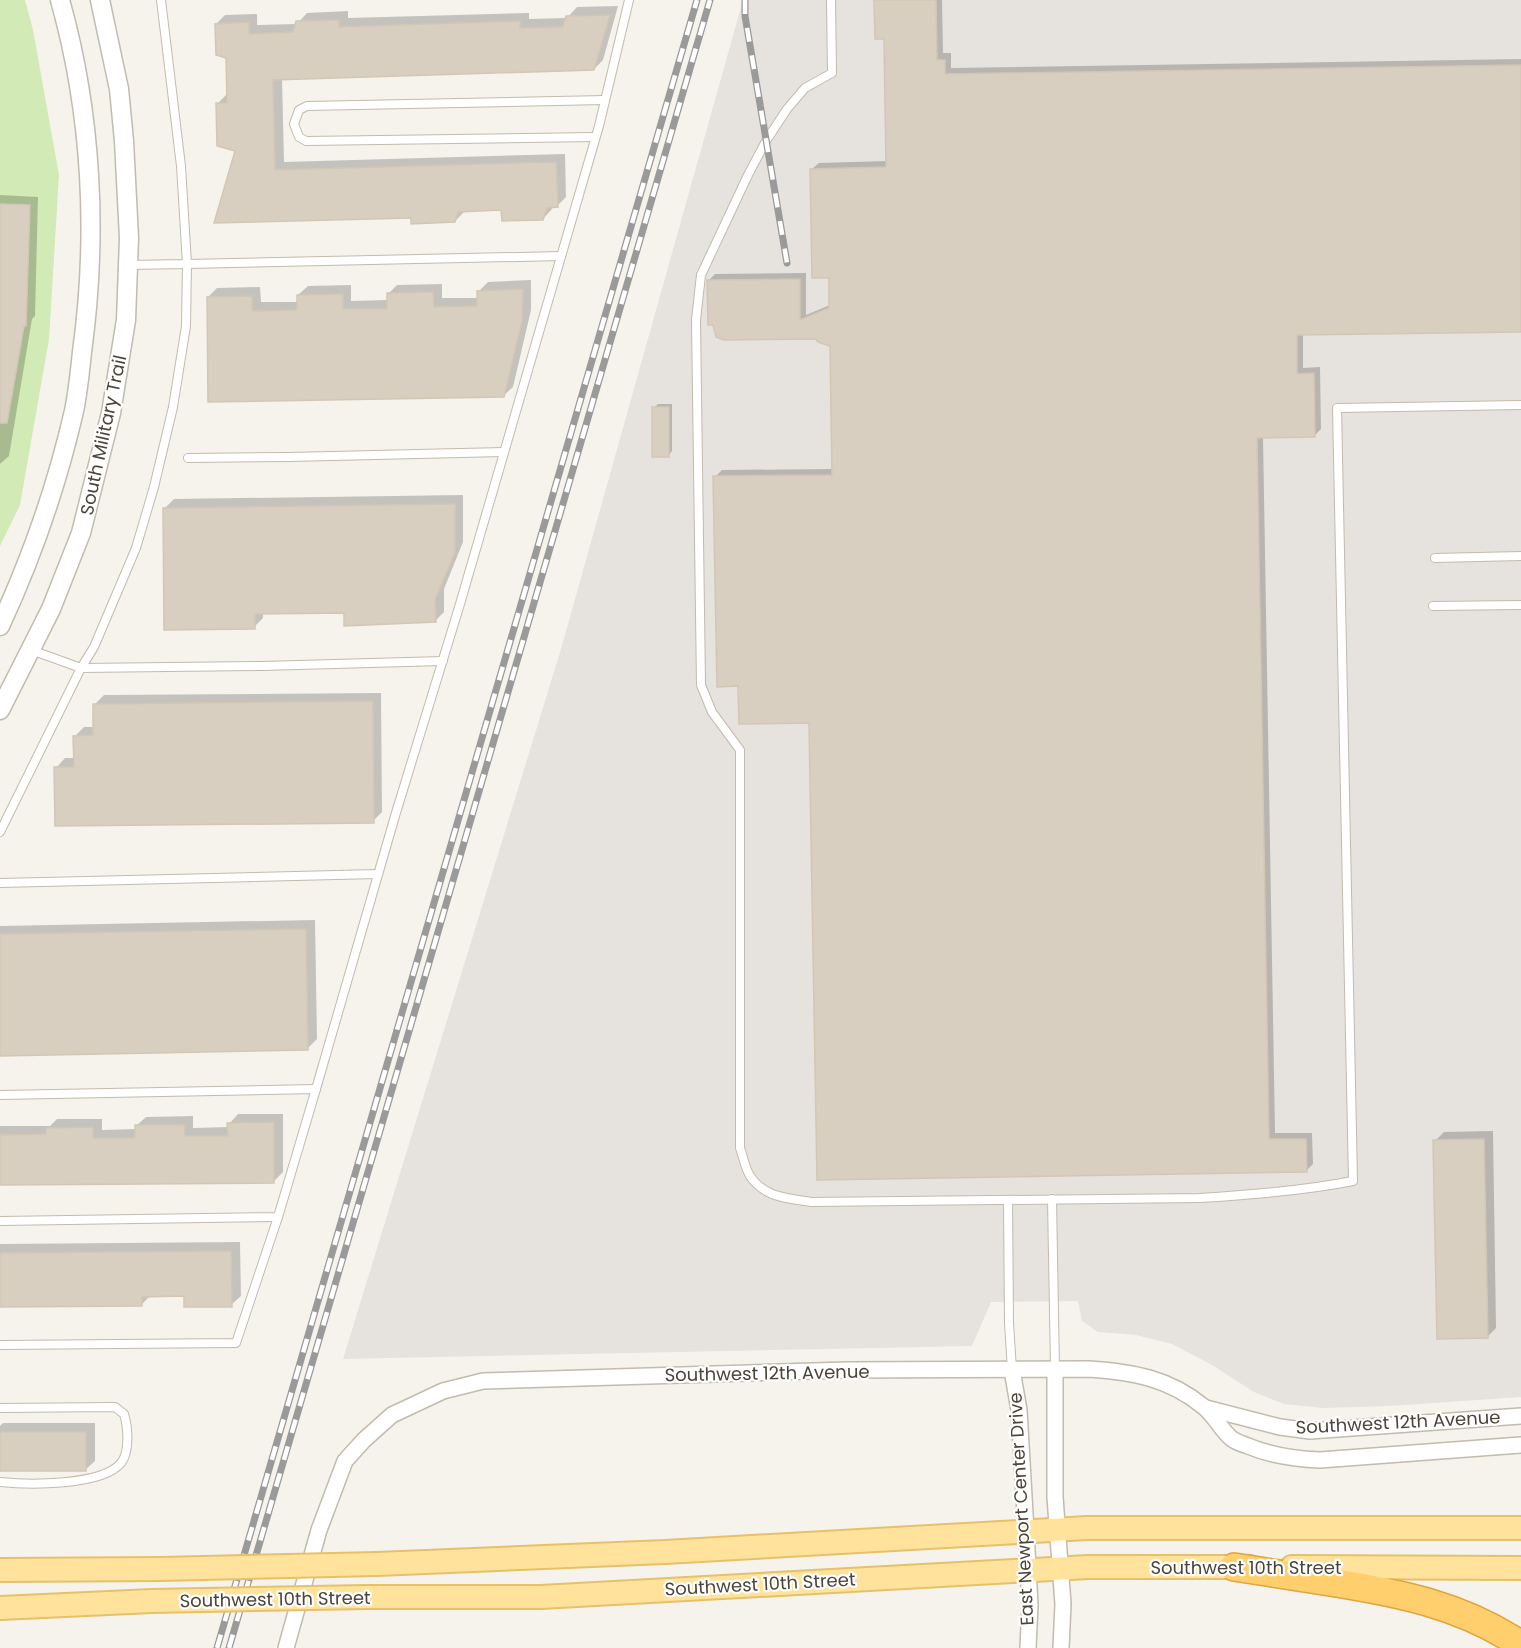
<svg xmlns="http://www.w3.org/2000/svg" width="1521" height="1648" viewBox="0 0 1521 1648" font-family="Poppins,sans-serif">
<rect width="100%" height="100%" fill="#f6f3ec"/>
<path fill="#e6e2dd" d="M743 0H1521V1397L1390 1406 1323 1408 1284 1404 1254 1392 1212 1365 1172 1344 1136 1335 1098 1332 1082 1321 1078 1301 991 1302 972 1346 343 1359 561 649Z"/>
<path fill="#d2eab5" d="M0 0H25L33 30 59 175 49 339 20 505 0 546Z"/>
<g fill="#0003">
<path d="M876 0H942L943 53H951V68L1521 59V330L1303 334V368L1320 367 1321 429 1314 436 1263 437 1275 1133H1312L1313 1164 1306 1171 818 1178 811 722 739 685 715 477 722 470 833 469 831 345 708 281 715 274 806 273V315L830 305V277L812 169 819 163 888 161 885 37Z"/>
<path d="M618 6 603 60 594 69 282 78 284 162 565 154 566 197 557 206H553L552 209 543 219 503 209 464 212 455 221 412 216 216 222 237 150 217 104 226 95H229L227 57 216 24 225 15 257 14V25L297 24 307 13 348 11V18L529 13V19L567 18 577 7Z"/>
<path d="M0 195 38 197 35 316 32 319 9 456 0 464Z"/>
<path d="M531 280V310L513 387 503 396 208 297 217 288 260 287 261 302H298V295L308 286 351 285V301L388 300V294L397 285 442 284V298H479V291L488 282Z"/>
<path d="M658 404H672V451L668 456 654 408Z"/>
<path d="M463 495V542L444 589V612L435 621 346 612H263V618L254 627 165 508 174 499Z"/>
<path d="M381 693 382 812 373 821 56 768 65 758H75V736L84 727H95V704L104 695Z"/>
<path d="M315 920 317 1039 308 1048 0 1054V926Z"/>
<path d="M238 1114H283V1172L274 1181 0 1184V1126H50L57 1119H102V1130L136 1129V1126L146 1117 193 1116V1128L229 1127V1124Z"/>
<path d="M1493 1131 1496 1328 1487 1337 1435 1141 1444 1132Z"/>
<path d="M240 1242 241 1296 231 1305 185 1295H151L142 1304 0 1305V1244Z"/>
<path d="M3 1423H95V1461L85 1470H0V1426Z"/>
</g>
<g fill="#d8cfc1" stroke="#d3c7b4" stroke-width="1.5">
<path d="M874 0H936L937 60H945V74L1521 65V332L1297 335V374L1314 373 1315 437 1257 438 1269 1139H1306L1307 1172 817 1180 809 723 739 724 738 686 717 687 713 476 832 475 830 346 818 342 816 339 724 340 716 337 713 325H708L707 280 800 279V320L829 308V278H812L810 169 886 167 884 39H875Z"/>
<path d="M610 15 594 70 273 80 275 170 556 162 558 207 547 208 543 220 502 221 501 210 458 212 455 222 411 224V218L214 223 235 151 217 146 216 103H227L226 58 216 55 215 24 249 22V34L293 32 296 21 339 20V27L520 21V28L563 27 566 16Z"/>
<path d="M0 204 30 205 26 326H24L7 423H0Z"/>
<path d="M523 289 522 321 504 397 208 402 207 297 252 296V311L297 310V295L343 294V309H387V293L433 292 434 307 477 306V291Z"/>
<rect x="652" y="407" width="17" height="50"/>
<path d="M455 504V552L435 600 436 622 344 626V613L255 614V629L164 630 163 508Z"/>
<path d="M373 701 374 823 55 826 54 767H74L73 736 93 735V704Z"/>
<path d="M306 929 308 1050 0 1056V934Z"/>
<path d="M274 1122V1183L0 1185V1135L46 1134V1128L93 1127V1138H135V1125H184L185 1136H228L227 1123Z"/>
<path d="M1484 1139 1488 1338 1437 1339 1433 1140Z"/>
<path d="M231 1251 232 1307H184V1296L142 1297V1306L0 1307V1253Z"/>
<rect x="0" y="1432" width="86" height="39"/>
</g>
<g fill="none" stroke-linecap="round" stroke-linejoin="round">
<defs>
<g id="service">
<path d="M831 0 832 73 805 88 787 109 766 141 748 175 701 275 696 320 701 685 712 712 740 750V1148C743 1156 745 1168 750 1176 765 1198 787 1198 811 1202L1199 1198C1251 1195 1302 1191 1353 1181L1337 408 1521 405"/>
<path d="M595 137 306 141 299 137 294 124 299 110 307 106 605 100"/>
<path d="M128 265 187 264 181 166 161 0"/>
<path d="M188 458 289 457 504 452"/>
<path d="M1435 558 1521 556"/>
<path d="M1433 606 1521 605"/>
<path d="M31 650 81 668 94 647 136 548 154 487 173 407 186 326 187 264 561 256"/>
<path d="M0 832 81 668 262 666 443 661"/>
<path d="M0 883 378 874"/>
<path d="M316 1089 395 816 460 604 599 126 629 0"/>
<path d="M0 1095 316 1089 278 1217 0 1221"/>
<path d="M1052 1199 1055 1369"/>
<path d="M1008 1200 1009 1323 1012 1370"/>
<path d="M0 1345 236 1343 278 1217"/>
<path d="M0 1408 115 1407 124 1414C128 1427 130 1452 121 1463 102 1486 28 1485 0 1482"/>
</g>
<g id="minor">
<path d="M1055 1369V1497L1063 1604 1061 1648"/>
<path d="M1012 1370 1019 1410 1026 1531 1030 1605 1028 1648"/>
<path d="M1206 1408 1280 1427 1310 1431 1521 1416"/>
<path d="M286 1648 319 1530 345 1461 364 1440 392 1415 443 1391 483 1381 847 1370 1089 1369C1133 1372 1169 1378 1204 1407 1215 1416 1221 1430 1232 1439 1236 1442 1243 1444 1248 1446 1272 1456 1295 1459 1320 1460L1521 1445"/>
</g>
<g id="tertiary">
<path d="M0 626C32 557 57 485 74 411 78 392 80 371 82 352 98 235 92 114 60 0"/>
<path d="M0 710 51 609 81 533 111 413 126 320 129 238 124 141 119 89 100 0"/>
</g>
<g id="primary">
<path d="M377 1564 665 1552 1087 1528H1521"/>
<path d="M1292 1567 1521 1568"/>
<path d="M0 1570 161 1569"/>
<path d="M367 1597H541L1088 1567H1250"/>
<path d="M0 1608 152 1601"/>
</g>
<path id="motorway" d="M1234 1567C1266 1572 1298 1577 1330 1582 1399 1593 1462 1605 1521 1645"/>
</defs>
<use href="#service" stroke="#c2bbae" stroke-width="10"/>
<use href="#minor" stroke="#c2bbae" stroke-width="18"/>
<use href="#tertiary" stroke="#c2bbae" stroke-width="21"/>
<use href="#primary" stroke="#e6c16a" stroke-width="26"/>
<use href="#motorway" stroke="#e0a43c" stroke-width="30"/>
<use href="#service" stroke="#fff" stroke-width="8"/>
<use href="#minor" stroke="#fff" stroke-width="15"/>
<use href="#tertiary" stroke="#fff" stroke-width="18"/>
<use href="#primary" stroke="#ffe39c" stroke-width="22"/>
<use href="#motorway" stroke="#ffcf6e" stroke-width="27"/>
<defs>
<g id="rail">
<path d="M745 0V16L787 263"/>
<path d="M217 1648 697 0"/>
<path d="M229 1648 710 0"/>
</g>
</defs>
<use href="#rail" stroke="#9a9a9a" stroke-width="7"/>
<use href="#rail" stroke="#fff" stroke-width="4.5" stroke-dasharray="14" stroke-linecap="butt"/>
<defs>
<g id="primary-bridge">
<path d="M161 1569 377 1564"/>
<path d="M152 1601 367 1597"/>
</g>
</defs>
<use href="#primary-bridge" stroke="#e6c16a" stroke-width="26" stroke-linecap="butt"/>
<use href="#primary-bridge" stroke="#ffe39c" stroke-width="22"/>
</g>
<g text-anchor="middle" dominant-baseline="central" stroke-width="4.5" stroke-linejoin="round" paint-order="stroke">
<g font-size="18" fill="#4b4439" stroke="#fff">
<text transform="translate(103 435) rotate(-78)">South Military Trail</text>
<text transform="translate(767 1373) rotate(-1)">Southwest 12th Avenue</text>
<text transform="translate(1398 1422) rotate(-3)">Southwest 12th Avenue</text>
<text transform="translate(1021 1509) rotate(-93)">East Newport Center Drive</text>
<text x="1246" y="1567">Southwest 10th Street</text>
<text transform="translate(760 1584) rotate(-3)">Southwest 10th Street</text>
<text transform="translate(275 1599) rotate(-1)">Southwest 10th Street</text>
</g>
</g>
</svg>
